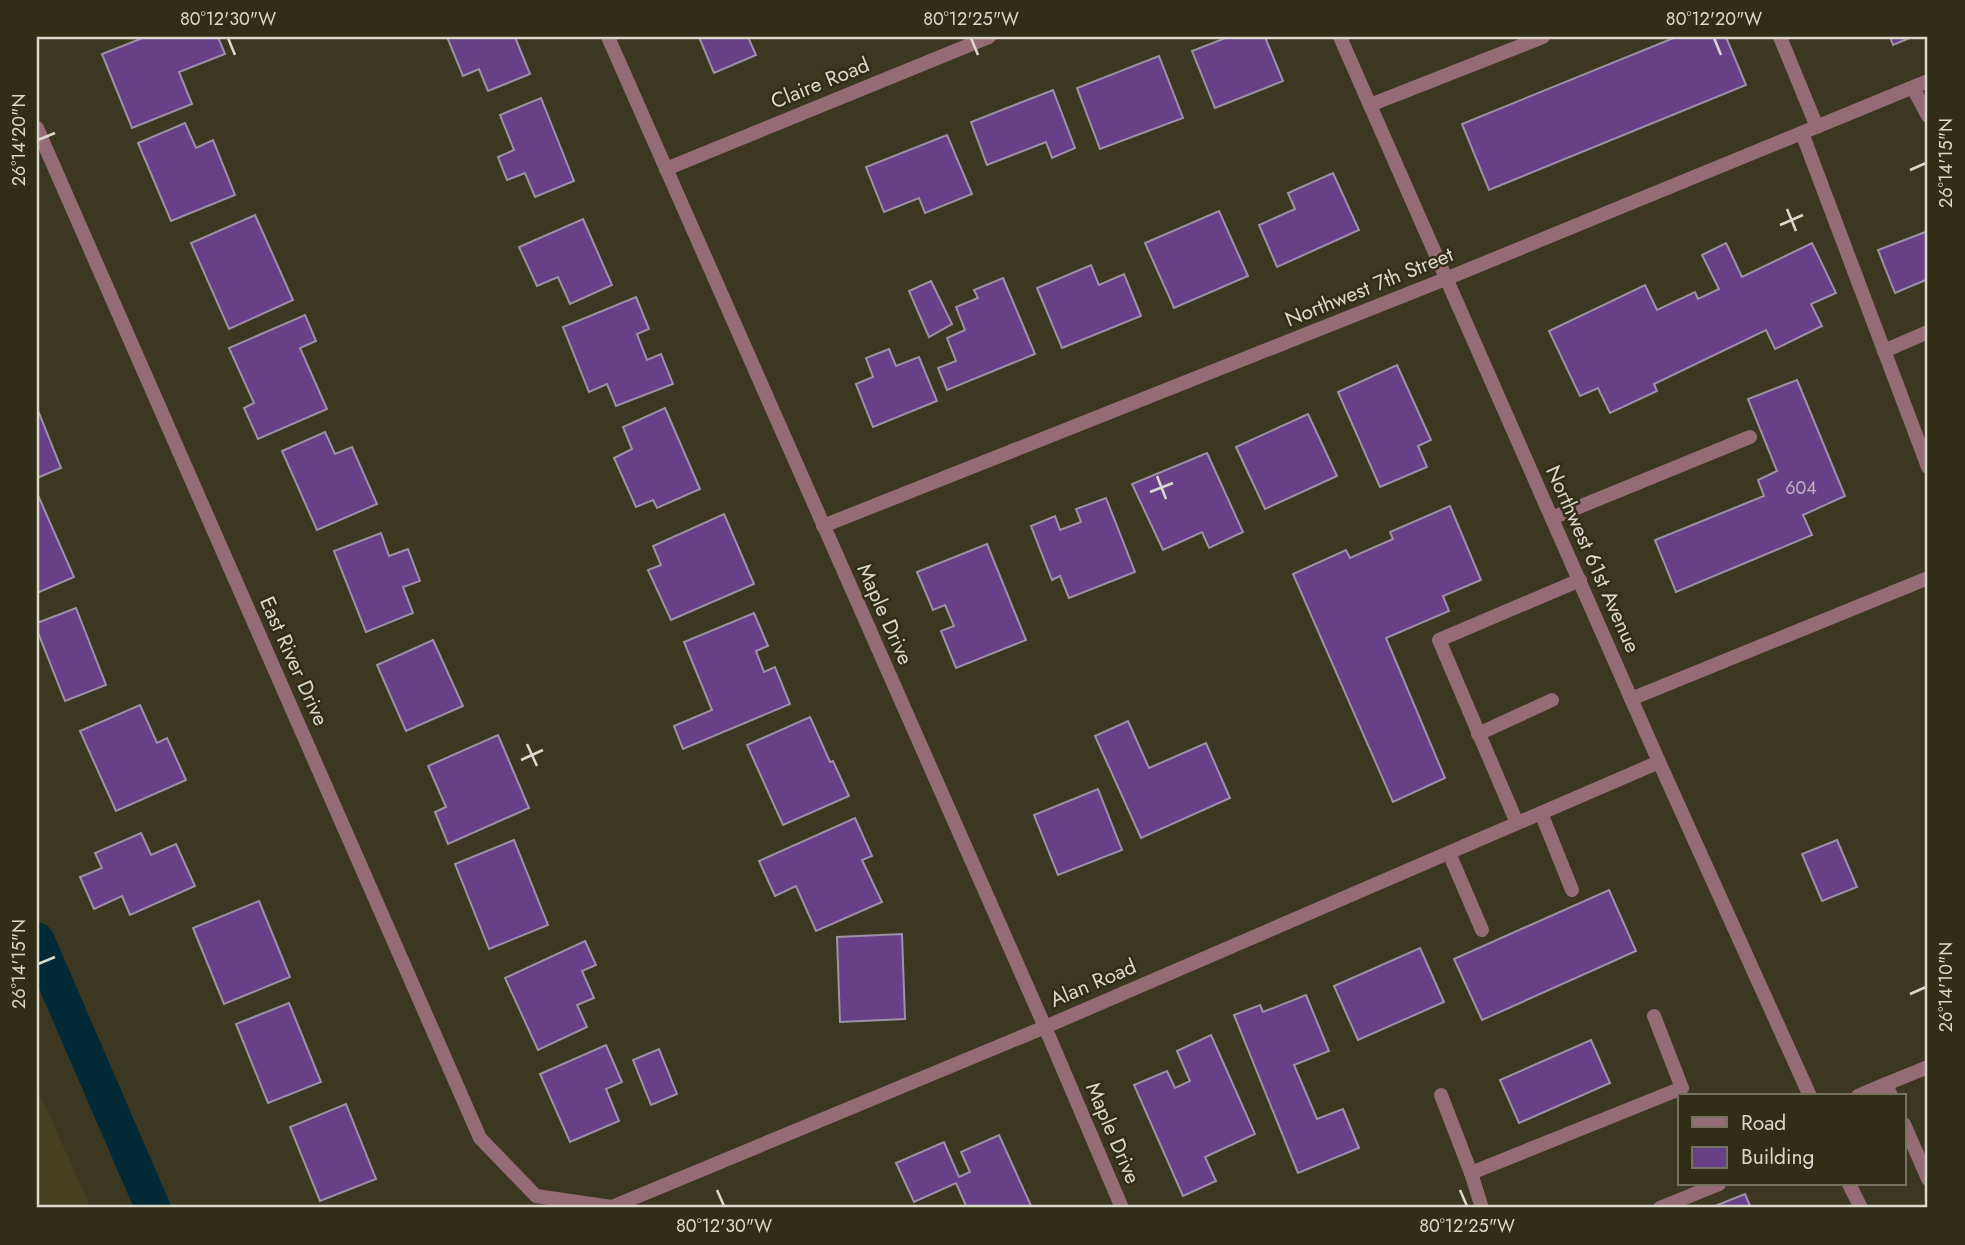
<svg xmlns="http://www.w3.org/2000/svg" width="1965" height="1245" viewBox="0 0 1965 1245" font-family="Jost,sans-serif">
<rect width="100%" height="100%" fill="#3c3721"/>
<path fill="#464022" d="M37 1088 91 1208H37Z"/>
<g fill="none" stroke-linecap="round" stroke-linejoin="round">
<path stroke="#012936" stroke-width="35" d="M37 940 153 1208"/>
</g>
<g fill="#684088" stroke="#9d91a8" stroke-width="2">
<path d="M145 37H218L225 54 179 72 192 104 132 128 102 54Z"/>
<path d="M447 37H515L530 74 488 91 479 69 463 76Z"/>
<path d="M699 37H748L756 55 714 73Z"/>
<path d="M1228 37H1265L1283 81 1215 108 1192 51Z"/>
<path d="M1676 37H1726L1746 85 1489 190 1462 124Z"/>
<path d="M1890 37H1912L1893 45Z"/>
<path d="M1159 56 1183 118 1100 149 1077 88Z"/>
<path d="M1053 90 1075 148 1052 158 1046 142 987 165 971 122Z"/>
<path d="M541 98 574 181 535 197 525 173 507 180 498 157 514 150 500 115Z"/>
<path d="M185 123 196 148 213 140 235 195 171 221 138 143Z"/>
<path d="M947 135 972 194 925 213 919 198 884 212 866 167Z"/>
<path d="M1333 173 1359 230 1277 267 1259 225 1295 209 1288 193Z"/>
<path d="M1219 211 1248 276 1174 308 1145 243Z"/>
<path d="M255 215 293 300 229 329 191 243Z"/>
<path d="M583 219 612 285 570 304 558 277 537 286 519 247Z"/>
<path d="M1928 231V279L1895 293 1878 250Z"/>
<path d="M1726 243 1742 277 1812 243 1836 293 1811 304 1822 326 1775 349 1766 330 1654 384 1657 391 1610 413 1598 388 1580 396 1549 331 1645 285 1657 310 1695 292 1698 299 1719 289 1702 255Z"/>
<path d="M1091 265 1099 285 1124 274 1141 316 1062 348 1037 288Z"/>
<path d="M1003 278 1035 354 947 390 938 368 956 361 947 338 965 330 956 307 978 298 974 290Z"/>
<path d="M931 281 952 324 929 337 909 291Z"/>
<path d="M636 297 649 329 637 334 647 360 661 354 673 384 616 406 607 384 589 392 563 327Z"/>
<path d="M305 315 316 341 300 348 327 409 258 439 244 408 254 403 229 348Z"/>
<path d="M889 349 896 366 919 357 937 401 873 427 856 384 873 377 866 358Z"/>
<path d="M1397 365 1431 440 1418 446 1427 467 1380 487 1338 392Z"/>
<path d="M1797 380 1845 496 1803 515 1812 535 1676 592 1655 540 1764 496 1758 480 1777 471 1748 399Z"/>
<path d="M37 408 61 468 37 478Z"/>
<path d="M665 408 700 489 657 508 653 500 636 507 614 458 632 449 623 427Z"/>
<path d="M1308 414 1337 476 1265 509 1236 447Z"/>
<path d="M325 432 335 454 352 447 377 504 317 530 282 451Z"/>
<path d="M1207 453 1243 532 1209 548 1202 532 1163 550 1132 484Z"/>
<path d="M37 493 74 577 37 593Z"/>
<path d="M1106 498 1135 572 1069 598 1060 576 1052 580 1031 526 1055 516 1060 530 1081 522 1076 509Z"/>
<path d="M1450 506 1481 580 1443 596 1449 611 1386 638 1445 778 1393 802 1293 574 1346 550 1350 558 1393 539 1390 532Z"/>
<path d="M724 514 754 584 671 620 648 570 661 565 653 546Z"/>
<path d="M381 533 389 556 408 549 420 581 403 587 413 613 366 632 334 551Z"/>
<path d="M987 544 1026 640 956 668 941 631 954 626 945 605 933 610 917 572Z"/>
<path d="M76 608 106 685 65 701 37 630V623Z"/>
<path d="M754 613 768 646 756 651 764 672 775 667 790 704 683 749 674 726 712 710 684 642Z"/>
<path d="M433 640 463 706 406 731 377 665Z"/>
<path d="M140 705 157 743 167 738 186 780 116 811 80 731Z"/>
<path d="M810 717 830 762 833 761 849 796 783 825 747 745Z"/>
<path d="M1128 721 1149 768 1206 743 1230 798 1141 838 1095 736Z"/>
<path d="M498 735 529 808 448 844 435 812 446 807 428 766Z"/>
<path d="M1098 789 1122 850 1058 875 1034 815Z"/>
<path d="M855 818 872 856 862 860 882 902 816 931 796 886 775 896 759 861Z"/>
<path d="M141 833 151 855 176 844 195 886 130 915 122 896 94 909 80 877 102 868 95 853Z"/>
<path d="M514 840 548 925 489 949 455 864Z"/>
<path d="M1837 840 1857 887 1822 901 1802 854Z"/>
<path d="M1609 890 1636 951 1482 1020 1454 959Z"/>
<path d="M259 901 290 977 224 1004 193 928Z"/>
<path d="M902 934 905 1019 840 1022 837 937Z"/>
<path d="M585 941 596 965 582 971 594 998 577 1005 587 1027 538 1050 505 978Z"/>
<path d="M1420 948 1444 1002 1358 1040 1334 986Z"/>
<path d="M1306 995 1329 1051 1294 1065 1317 1119 1343 1109 1359 1148 1298 1173 1234 1015 1260 1005 1263 1012Z"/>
<path d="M289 1003 321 1082 268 1103 236 1024Z"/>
<path d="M1211 1035 1255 1134 1205 1157 1216 1181 1183 1196 1134 1085 1167 1071 1175 1088 1190 1081 1177 1051Z"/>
<path d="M1591 1040 1610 1083 1519 1123 1500 1080Z"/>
<path d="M606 1045 622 1082 606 1089 619 1121 570 1142 540 1074Z"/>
<path d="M659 1049 677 1094 651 1105 633 1060Z"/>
<path d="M346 1104 376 1179 320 1201 290 1127Z"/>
<path d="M999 1135 1032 1208H967L956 1183 914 1202 896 1163 944 1142 959 1177 970 1172 961 1152Z"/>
<path d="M1745 1194 1751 1208H1710Z"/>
</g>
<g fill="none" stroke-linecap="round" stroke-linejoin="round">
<g stroke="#956b75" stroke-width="14">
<path d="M1780 37 1817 127"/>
<path d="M1913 88 1928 116"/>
<path d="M1370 105 1543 37"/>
<path d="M1802 133 1928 467"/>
<path d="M1884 351 1928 332"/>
<path d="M1552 518 1750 437"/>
<path d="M1631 699 1928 578"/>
<path d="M1478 734 1552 700"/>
<path d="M1541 813 1572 890"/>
<path d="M1517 823 1439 640 1580 580"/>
<path d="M1449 853 1482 930"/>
<path d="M1441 1095 1471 1173"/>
<path d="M1858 1096 1886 1084"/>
<path d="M1891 1096 1886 1084 1928 1067"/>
<path d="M1904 1124 1928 1179"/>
<path d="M1482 1208 1471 1173 1682 1088 1654 1016"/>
<path d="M1660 1208 1719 1184"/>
</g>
<g stroke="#956b75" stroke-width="14">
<path d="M608 37 1045 1027 1122 1208"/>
<path d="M1340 37 1659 762 1810 1096"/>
<path d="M37 128 480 1138 536 1196 612 1207 1045 1027 1659 762"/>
<path d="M666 169 989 37"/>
<path d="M823 526 1448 278 1928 81"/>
<path d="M1849 1184 1861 1208"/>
</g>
</g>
<path fill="none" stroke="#dbd9cc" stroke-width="2.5" d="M228 38 235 55M971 38 978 55M1714 38 1721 55M38 140 55 133M1910 170 1926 163M1787 209 1796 231M1780 225 1803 215M1157 476 1166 499M1150 492 1173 483M527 744 537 766M521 760 543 750M38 964 55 957M1910 994 1926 987M717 1190 724 1206M1460 1190 1467 1206"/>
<g text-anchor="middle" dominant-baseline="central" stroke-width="5" stroke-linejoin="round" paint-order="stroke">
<g font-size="18" fill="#beb3bb">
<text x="1801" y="488">604</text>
</g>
<g font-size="21" fill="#dbd9cc" stroke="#322d17">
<text transform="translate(820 83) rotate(-22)">Claire Road</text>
<text transform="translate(1369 287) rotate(-22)">Northwest 7th Street</text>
<text transform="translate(1593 559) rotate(66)">Northwest 61st Avenue</text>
<text transform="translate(885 614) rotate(66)">Maple Drive</text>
<text transform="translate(294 661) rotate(66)">East River Drive</text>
<text transform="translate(1093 983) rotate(-23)">Alan Road</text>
<text transform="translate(1113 1133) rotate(67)">Maple Drive</text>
</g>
</g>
<rect width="1965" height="1245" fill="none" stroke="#322d17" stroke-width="77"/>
<rect x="1678" y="1094" width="228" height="91" fill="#322d17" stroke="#76725f" stroke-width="2"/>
<rect x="1692" y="1117" width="35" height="10" fill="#956b75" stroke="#76725f" stroke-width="2"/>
<text x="1741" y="1130" font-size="21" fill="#dbd9cc">Road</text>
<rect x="1692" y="1147" width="35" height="21" fill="#684088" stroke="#76725f" stroke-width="2"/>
<text x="1741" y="1164" font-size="21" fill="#dbd9cc">Building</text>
<rect x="38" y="38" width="1888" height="1168" fill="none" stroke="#dbd9cc" stroke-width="2.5"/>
<g font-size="18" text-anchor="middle" fill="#dbd9cc">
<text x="228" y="25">80°12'30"W</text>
<text x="971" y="25">80°12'25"W</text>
<text x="1714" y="25">80°12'20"W</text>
<text transform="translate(19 140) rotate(-90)" y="6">26°14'20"N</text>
<text transform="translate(1946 163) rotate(-90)" y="6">26°14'15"N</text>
<text transform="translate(19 964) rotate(-90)" y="6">26°14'15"N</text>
<text transform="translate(1946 987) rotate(-90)" y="6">26°14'10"N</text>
<text x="724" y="1232">80°12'30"W</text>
<text x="1467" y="1232">80°12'25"W</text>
</g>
</svg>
